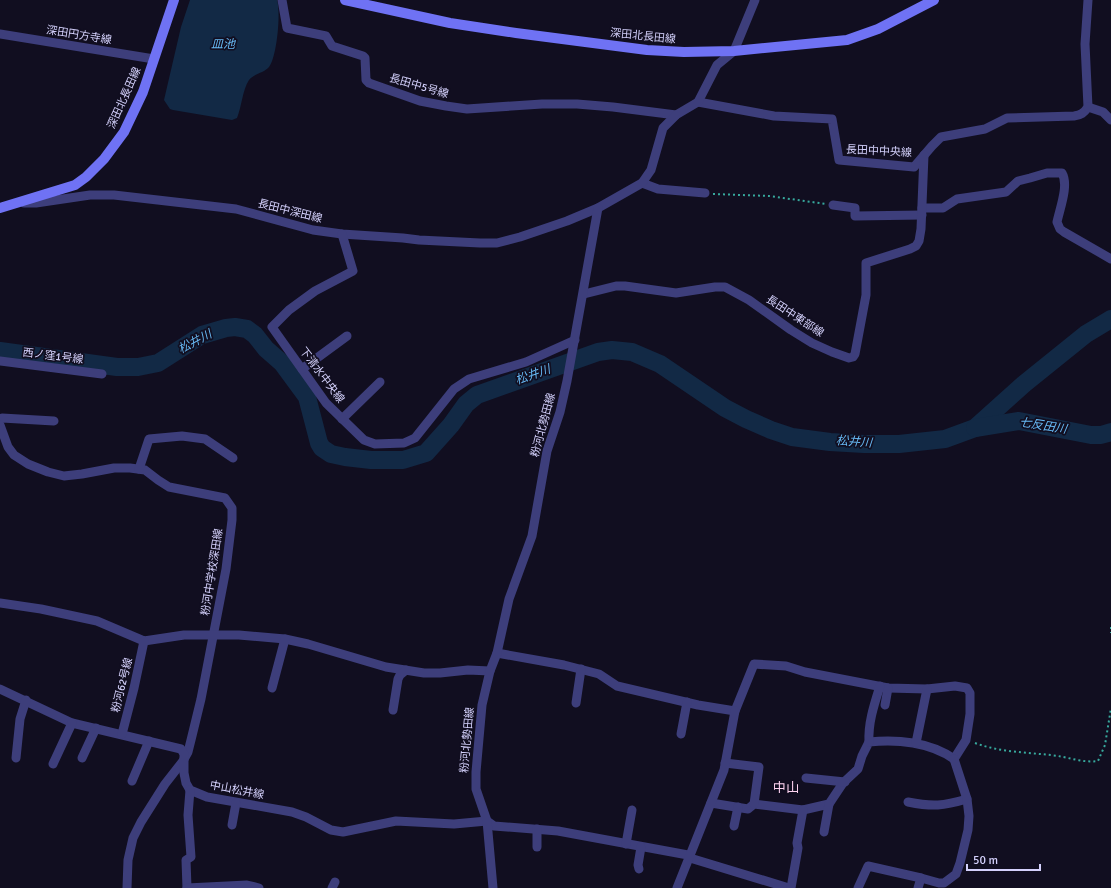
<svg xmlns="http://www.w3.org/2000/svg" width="1111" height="888" viewBox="0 0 1111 888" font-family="Signika,'Noto Sans JP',sans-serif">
<rect width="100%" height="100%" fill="#110e20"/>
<path fill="#122945" d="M190 0H277C281 12 277 57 269 67 264 73 255 73 249 80 242 91 242 106 237 118L232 120 173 110 170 109 164 100 181 27Z"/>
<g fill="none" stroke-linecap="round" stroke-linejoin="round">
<g stroke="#122945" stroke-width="18">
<path d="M0 351 117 367H138L158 363 202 335 226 328 235 327 247 329 255 335 266 349 282 363 307 397 319 443 322 448 331 454 345 457 371 460H403L426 453 451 425 466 404 477 395 598 352 612 350 632 352 660 364 725 408 746 419 771 430 792 437 830 442 864 444H899L945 439 975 428 1024 384 1086 334 1111 319"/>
<path d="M975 428 1019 421 1091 435H1101L1111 432"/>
</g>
<g stroke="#37a99d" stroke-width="2" stroke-dasharray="2 3" stroke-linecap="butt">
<path d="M713 194 769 196 826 204"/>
<path d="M1111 627V633"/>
<path d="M975 743C1002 753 1029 752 1058 756 1070 758 1085 763 1098 761L1105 745 1111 708"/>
</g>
<g stroke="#3d3e7b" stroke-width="9">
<path d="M282 0 287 28 326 36 332 46 363 56 365 58 366 80 369 83 420 101 446 106 467 109 542 104H577L613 107 676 115"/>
<path d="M0 34 154 59"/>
<path d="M698 102 774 116 832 119 839 160 914 167 932 146 941 137 985 129 1007 118 1074 116C1081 115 1084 113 1088 107L1085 44 1088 0"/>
<path d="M1088 107 1103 112 1111 120"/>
<path d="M642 183 658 189 705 193"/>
<path d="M24 203H36L90 195H114L236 209 313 230 342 234 403 238 419 240 480 243H497L520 237 567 221 598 208 642 183 651 170 663 128 676 115 698 102 717 65 734 51 755 0"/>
<path d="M833 205 855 208V216L922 215"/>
<path d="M922 208H943L957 199 1006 192 1018 181 1030 178 1047 173H1062C1069 185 1060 208 1057 222L1060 229 1064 232 1111 259"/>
<path d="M342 234 353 271 315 291 289 310 272 327 326 403 364 440 375 444 404 443 415 438 454 389 469 379 526 362 575 340"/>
<path d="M584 294 616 286H625L676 293 715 287H725L749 300 791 330 812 343 832 352 849 358 853 357 855 354 866 295V263L910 249 916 246 919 241 921 229 924 155"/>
<path d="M0 361 102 374"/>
<path d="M302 369 347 336"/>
<path d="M0 419 2 418 54 421"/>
<path d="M342 419 380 382"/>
<path d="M0 425 8 447 14 455 28 464 48 472 64 476 82 474 114 468H130L145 470 158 480 169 487 225 498 232 508V520L226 569 201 699 191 740 188 752 183 761 165 784 141 822 133 838 128 860 127 888"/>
<path d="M139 469 149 439 182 436 205 439 233 458"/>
<path d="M0 603 41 609 97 621 144 641 184 635H239L285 639 308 644 386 667 424 673H440L468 670 490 671"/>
<path d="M497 653 564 665 599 674 617 686 698 705 735 711 754 664 786 666 805 672 888 688 927 689 955 686 967 688 970 693V714L966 740 954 759C930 742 897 739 869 742L862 756 858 769 843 783 829 804 803 810 754 804 748 809 711 803"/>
<path d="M272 688 285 639"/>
<path d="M0 689 72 723 181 749 184 754V773L186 783 190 790 207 797 292 812 306 817 331 830 343 832 396 821 454 824 487 821 494 826 558 831 688 855 690 858 789 888"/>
<path d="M576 703 581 669"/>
<path d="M885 705 888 688"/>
<path d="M393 710 398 679 400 675 406 670"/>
<path d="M122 734 134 688 144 641"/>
<path d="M681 734 687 702"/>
<path d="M869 742C868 723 874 705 880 686"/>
<path d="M916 743 927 689"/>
<path d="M16 758 20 719 26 700"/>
<path d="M82 758 96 728"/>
<path d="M725 763 759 767 754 804"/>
<path d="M53 764 72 723"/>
<path d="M806 778 845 782"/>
<path d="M132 781 149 741"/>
<path d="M908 802C933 807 943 806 967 799"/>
<path d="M232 825 236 803"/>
<path d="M734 826 738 807"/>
<path d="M537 829V847"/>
<path d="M824 832 829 804"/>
<path d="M626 844 632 810"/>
<path d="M639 869 638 865 641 847"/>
<path d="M921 878 939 883H944L956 874 960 863 968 830 969 816 967 799 954 759"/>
<path d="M187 888 186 860 191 857 188 815 190 790"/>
<path d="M187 888 247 885 259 888"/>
<path d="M332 888 335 882"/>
<path d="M493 888 487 821 476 789V772L482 705 490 671 497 653 509 599 532 536 547 451 560 412 567 381 598 208"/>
<path d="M677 888 724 770 735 711"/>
<path d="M791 888 798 848 797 843 803 810"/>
<path d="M858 888 868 866 921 878 918 888"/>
</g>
<g stroke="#6f72f4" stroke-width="10">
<path d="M345 0 450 23 516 33 647 50 684 52 734 51 847 40 878 29 934 0"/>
<path d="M0 208 75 185 86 177 104 159 124 132 143 92 174 0"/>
</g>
</g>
<g text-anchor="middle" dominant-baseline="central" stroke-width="3.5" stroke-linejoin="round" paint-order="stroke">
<g font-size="11" fill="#d4d1fc" stroke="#110e20">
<text transform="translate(79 35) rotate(9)">深田円方寺線</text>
<text transform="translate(643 36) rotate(6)">深田北長田線</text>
<text transform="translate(419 86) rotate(16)">長田中5号線</text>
<text transform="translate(124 98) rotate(-66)">深田北長田線</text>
<text transform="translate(879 151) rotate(3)">長田中中央線</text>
<text transform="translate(290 211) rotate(14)">長田中深田線</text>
<text transform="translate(795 316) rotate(33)">長田中東部線</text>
<text transform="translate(53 356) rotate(7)">西ノ窪1号線</text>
<text transform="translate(322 375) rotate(53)">下清水中央線</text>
<text transform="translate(543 425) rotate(-75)">粉河北勢田線</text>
<text transform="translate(212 572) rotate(-81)">粉河中学校深田線</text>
<text transform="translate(122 685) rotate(-76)">粉河62号線</text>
<text transform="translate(467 740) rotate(-85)">粉河北勢田線</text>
<text transform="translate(237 790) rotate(11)">中山松井線</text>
</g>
<g font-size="12" font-style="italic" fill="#67b9f4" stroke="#110e20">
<text x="223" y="44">皿池</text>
<text transform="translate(195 342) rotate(-28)">松井川</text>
<text transform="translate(533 375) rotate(-19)">松井川</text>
<text transform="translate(1043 426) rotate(9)">七反田川</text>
<text transform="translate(854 442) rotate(4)">松井川</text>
</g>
<g font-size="13" fill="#fcd2ef" stroke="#110e20">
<text x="786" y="788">中山</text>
</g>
</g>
<path d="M967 864v6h73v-6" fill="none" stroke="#d4d1fc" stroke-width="2"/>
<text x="973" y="864" font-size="12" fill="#d4d1fc" stroke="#110e20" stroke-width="3" paint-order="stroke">50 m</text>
</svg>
